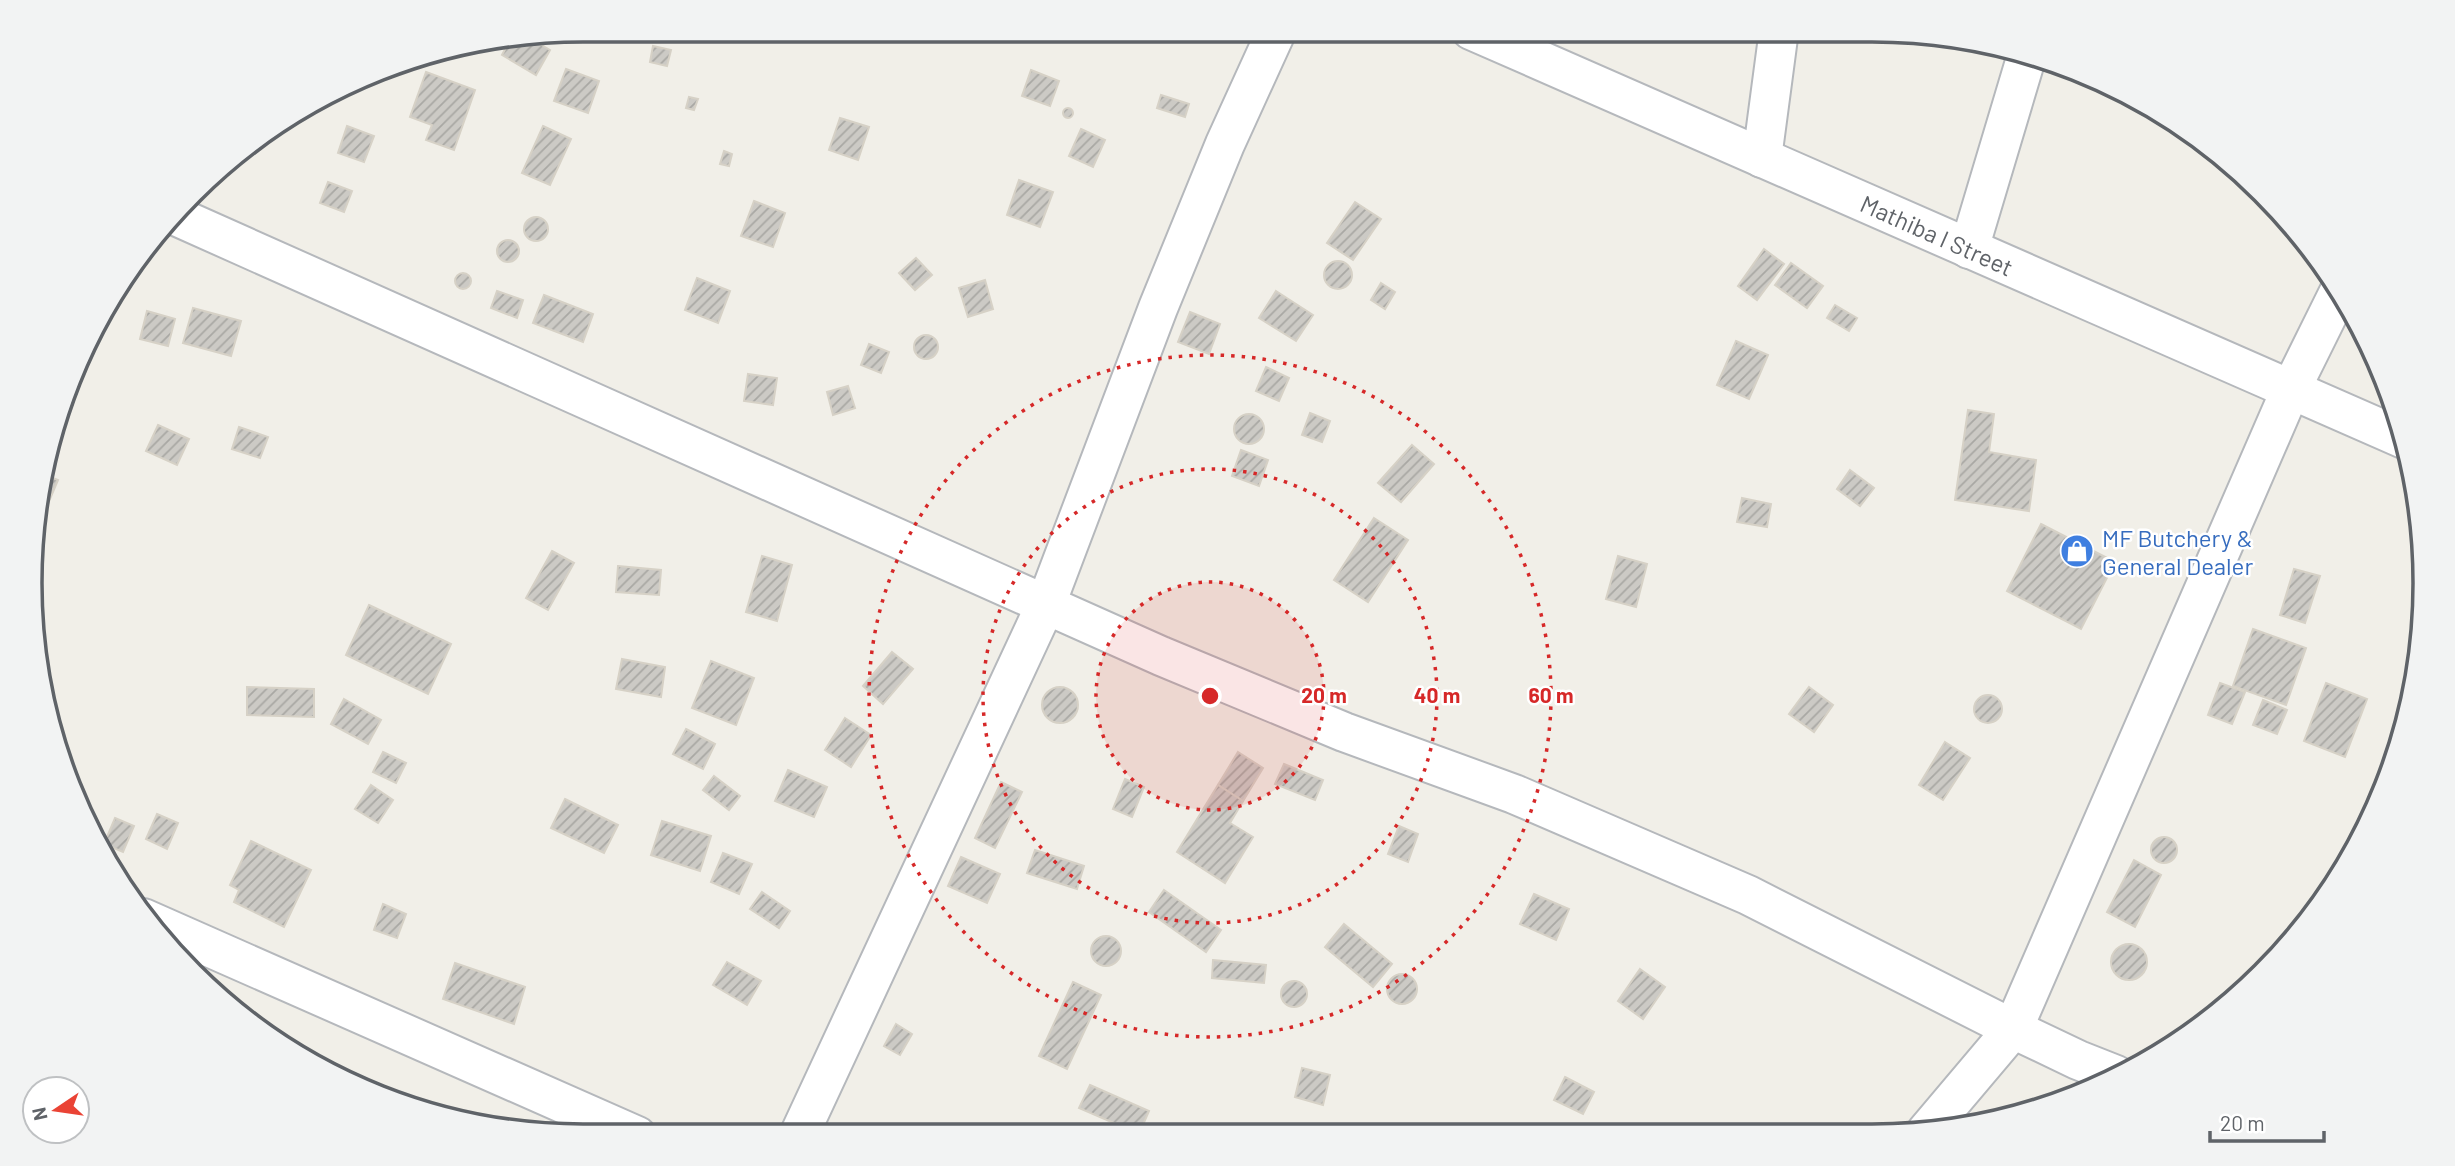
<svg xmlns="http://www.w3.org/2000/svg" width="2455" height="1166" viewBox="0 0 2455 1166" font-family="Barlow,sans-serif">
<defs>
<pattern id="building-hatch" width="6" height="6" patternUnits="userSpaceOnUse" patternTransform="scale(1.75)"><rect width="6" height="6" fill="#cccac5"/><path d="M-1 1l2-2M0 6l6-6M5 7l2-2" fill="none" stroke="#a9a8a4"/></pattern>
</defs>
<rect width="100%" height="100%" fill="#f1efe8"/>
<g fill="url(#building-hatch)" stroke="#d6d1c6" stroke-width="2">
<path d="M530 38 550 50 536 75 502 55 509 42Z"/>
<path d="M653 46 671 50 667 66 650 62Z"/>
<path d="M566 69 599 81 588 113 554 101Z"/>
<path d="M1031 70 1059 81 1050 106 1022 96Z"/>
<path d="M426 72 475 90 454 150 426 140 432 125 410 117Z"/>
<path d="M1161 95 1189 104 1185 117 1157 108Z"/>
<path d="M689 97 698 99 694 110 686 108Z"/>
<circle cx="1068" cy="113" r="5"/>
<path d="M840 118 869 127 858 160 829 150Z"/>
<path d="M347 126 374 136 364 162 338 153Z"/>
<path d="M543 126 571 139 550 185 522 173Z"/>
<path d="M1081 129 1105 140 1093 167 1069 156Z"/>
<path d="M724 151 732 154 729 166 720 164Z"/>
<path d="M1019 180 1053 192 1040 227 1007 215Z"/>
<path d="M328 182 352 191 344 212 320 203Z"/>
<path d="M754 201 785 213 773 247 741 236Z"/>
<path d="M1355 202 1381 219 1353 260 1327 243Z"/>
<circle cx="536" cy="229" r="12"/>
<circle cx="508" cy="251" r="11"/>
<path d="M1764 249 1784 264 1757 300 1738 286Z"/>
<path d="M916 258 932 275 915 290 899 273Z"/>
<circle cx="1338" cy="275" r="14"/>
<path d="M1791 263 1823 286 1807 308 1775 285Z"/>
<circle cx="463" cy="281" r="8"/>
<path d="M697 278 730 291 718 323 685 310Z"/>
<path d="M985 280 993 309 968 317 959 288Z"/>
<path d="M1381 283 1395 292 1385 309 1371 300Z"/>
<path d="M497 291 523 300 517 318 491 308Z"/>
<path d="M1276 291 1313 315 1296 341 1259 318Z"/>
<path d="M544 295 593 314 583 342 533 323Z"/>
<path d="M1835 305 1857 318 1849 331 1827 318Z"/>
<path d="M193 308 241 321 231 356 183 343Z"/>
<path d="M147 311 175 319 168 346 140 339Z"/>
<path d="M1190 312 1220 324 1209 354 1178 342Z"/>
<circle cx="926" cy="347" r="12"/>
<path d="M1736 341 1768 355 1749 399 1717 385Z"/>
<path d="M869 344 889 352 881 373 861 365Z"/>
<path d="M1266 367 1289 378 1279 401 1256 391Z"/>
<path d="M748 374 777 378 773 405 744 401Z"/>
<path d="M848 386 855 408 833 415 827 392Z"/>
<path d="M1968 410 1994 414 1989 452 2036 460 2029 511 1955 500Z"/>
<path d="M1310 413 1330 421 1322 442 1302 435Z"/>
<circle cx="1249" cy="429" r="15"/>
<path d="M158 425 189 439 177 465 146 451Z"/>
<path d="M239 427 268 437 260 458 232 449Z"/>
<path d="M1412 445 1434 464 1401 502 1378 483Z"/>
<path d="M1241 450 1268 460 1259 486 1232 476Z"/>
<path d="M1850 470 1874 488 1860 506 1837 489Z"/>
<path d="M41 473 58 480 39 525 40 475Z"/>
<path d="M1742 498 1771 504 1767 527 1737 522Z"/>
<path d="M1374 518 1408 540 1368 602 1334 580Z"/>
<path d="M2041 524 2115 562 2081 629 2007 591Z"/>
<path d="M552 551 574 563 548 610 526 598Z"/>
<path d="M762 556 792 565 777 621 746 612Z"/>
<path d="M1618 556 1647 564 1636 607 1606 599Z"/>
<path d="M618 566 661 570 659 595 616 592Z"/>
<path d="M2294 569 2320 576 2305 623 2280 615Z"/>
<path d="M369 605 451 644 428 694 346 655Z"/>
<path d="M2253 629 2306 648 2286 705 2233 686Z"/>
<path d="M892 652 913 669 883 704 863 686Z"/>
<path d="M622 659 665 667 661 697 616 689Z"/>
<path d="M711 661 754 678 736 725 692 708Z"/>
<path d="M2220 683 2245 692 2232 724 2208 715Z"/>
<path d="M2326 683 2367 699 2345 757 2304 741Z"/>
<circle cx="1060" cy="705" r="18"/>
<path d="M247 687 314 689V717L247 715Z"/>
<path d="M1809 687 1833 705 1814 732 1789 714Z"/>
<circle cx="1988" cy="709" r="14"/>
<path d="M344 699 381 720 368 744 331 724Z"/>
<path d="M2263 700 2287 710 2277 734 2253 725Z"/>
<path d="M845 718 871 735 851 767 825 750Z"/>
<path d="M686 729 715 744 703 769 673 754Z"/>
<path d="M1945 742 1970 758 1943 800 1919 785Z"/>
<path d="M383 752 406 763 396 783 373 772Z"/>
<path d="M1238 752 1263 768 1243 801 1218 785Z"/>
<path d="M1284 764 1323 780 1315 800 1275 784Z"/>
<path d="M788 770 827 787 814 817 775 801Z"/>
<path d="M714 776 740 796 729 810 703 790Z"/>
<path d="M1125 779 1144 787 1132 817 1113 809Z"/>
<path d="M1001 782 1022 792 995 848 975 838Z"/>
<path d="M371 785 393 800 378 823 355 809Z"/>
<path d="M1218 785 1243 801 1230 823 1253 837 1225 883 1177 852Z"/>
<path d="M565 799 618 825 604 853 551 828Z"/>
<path d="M157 814 178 823 167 849 146 839Z"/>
<path d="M115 818 134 826 123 852 104 844Z"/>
<path d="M662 821 711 836 700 871 651 855Z"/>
<path d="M1399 826 1418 834 1408 862 1388 854Z"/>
<circle cx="2164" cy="850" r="13"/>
<path d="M251 841 311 870 284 927 234 902 239 890 230 885Z"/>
<path d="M1035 850 1084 866 1077 889 1027 873Z"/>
<path d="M723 853 752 864 739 894 711 882Z"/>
<path d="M961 857 1000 874 987 903 948 886Z"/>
<path d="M2134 860 2161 875 2135 927 2107 912Z"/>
<path d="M1164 890 1221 930 1206 952 1149 912Z"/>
<path d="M762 892 790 911 779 928 750 909Z"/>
<path d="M1534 894 1569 909 1556 940 1520 924Z"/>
<path d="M383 904 406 914 397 938 374 930Z"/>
<path d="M1344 924 1392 964 1373 987 1325 947Z"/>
<circle cx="1106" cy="951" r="15"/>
<circle cx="2129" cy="962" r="18"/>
<path d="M1213 960 1266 965 1264 983 1212 978Z"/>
<path d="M727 962 761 981 747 1005 713 985Z"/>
<path d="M455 963 525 987 514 1024 443 999Z"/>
<path d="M1640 969 1665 987 1643 1019 1618 1001Z"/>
<circle cx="1402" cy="989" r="15"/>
<circle cx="1294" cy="994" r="13"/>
<path d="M1073 982 1101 995 1067 1069 1039 1056Z"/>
<path d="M896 1024 912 1034 900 1055 884 1046Z"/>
<path d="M1302 1068 1330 1075 1323 1105 1295 1097Z"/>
<path d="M1565 1077 1594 1092 1583 1114 1554 1100Z"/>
<path d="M1090 1085 1149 1111 1139 1134 1079 1108Z"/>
</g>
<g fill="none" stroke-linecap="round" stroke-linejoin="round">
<defs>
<g id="minor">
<path d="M1471 30 2404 439"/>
<path d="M1762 158 1779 30"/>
<path d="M178 217 1161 656 1344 732 1514 794 1748 895 2013 1029 2291 389 2340 290"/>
<path d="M1969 249 2027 55"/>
<path d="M143 918 637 1136"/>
<path d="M1926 1132 2013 1029 2078 1060 2116 1075"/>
<path d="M799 1135 1046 604 1158 308 1225 144 1277 30"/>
</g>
</defs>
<use href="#minor" stroke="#b5b8bc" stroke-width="42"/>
<use href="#minor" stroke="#fff" stroke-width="38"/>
</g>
<circle cx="1210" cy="696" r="114" fill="#d62828" fill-opacity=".12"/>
<g fill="none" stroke="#d62828" stroke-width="3.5" stroke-dasharray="3.5 7">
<circle cx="1210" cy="696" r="114"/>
<circle cx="1210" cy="696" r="227"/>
<circle cx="1210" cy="696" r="341"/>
</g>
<defs>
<symbol id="shop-disc" viewBox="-11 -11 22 22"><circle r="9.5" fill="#3f7fe0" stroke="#fff"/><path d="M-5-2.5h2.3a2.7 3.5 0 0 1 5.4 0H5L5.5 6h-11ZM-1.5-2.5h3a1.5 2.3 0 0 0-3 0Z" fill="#fff"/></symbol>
</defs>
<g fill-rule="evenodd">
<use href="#shop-disc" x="2058" y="532" width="38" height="38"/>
</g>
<g text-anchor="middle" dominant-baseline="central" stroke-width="5" stroke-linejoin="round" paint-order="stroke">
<g font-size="24" fill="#5f6368" stroke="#fff">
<text transform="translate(1937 235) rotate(24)">Mathiba I Street</text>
</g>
<g font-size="24" fill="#366cbe" stroke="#fff" text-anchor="start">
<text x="2102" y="537">MF Butchery &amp;<tspan x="2102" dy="28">General Dealer</tspan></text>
</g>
</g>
<path d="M0 0H2455V1166H0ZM583 42H1872A541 541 0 0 1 2413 583V583A541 541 0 0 1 1872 1124H583A541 541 0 0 1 42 583V583A541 541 0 0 1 583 42Z" fill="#f2f3f3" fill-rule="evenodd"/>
<path fill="none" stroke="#5f6368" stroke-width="3.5" d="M583 42H1872A541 541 0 0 1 2413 583V583A541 541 0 0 1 1872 1124H583A541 541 0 0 1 42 583V583A541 541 0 0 1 583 42Z"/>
<circle cx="1210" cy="696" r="10" fill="#d62828" stroke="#fff" stroke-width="3.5"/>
<g font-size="21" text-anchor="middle" font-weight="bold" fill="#d62828" stroke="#fff" stroke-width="5" stroke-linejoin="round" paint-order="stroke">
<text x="1324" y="703">20 m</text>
<text x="1437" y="703">40 m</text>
<text x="1551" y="703">60 m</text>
</g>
<g transform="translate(56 1110) rotate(257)"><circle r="33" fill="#ffffff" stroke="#bfc1c3" stroke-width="2"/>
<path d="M0-5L12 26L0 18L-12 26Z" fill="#ea4335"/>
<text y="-10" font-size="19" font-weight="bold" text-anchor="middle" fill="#5f6368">N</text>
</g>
<path d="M2210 1131v10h114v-10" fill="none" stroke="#5f6368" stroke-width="3.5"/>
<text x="2220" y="1131" font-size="21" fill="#5f6368" stroke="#ffffff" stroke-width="5" paint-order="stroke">20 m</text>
</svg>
